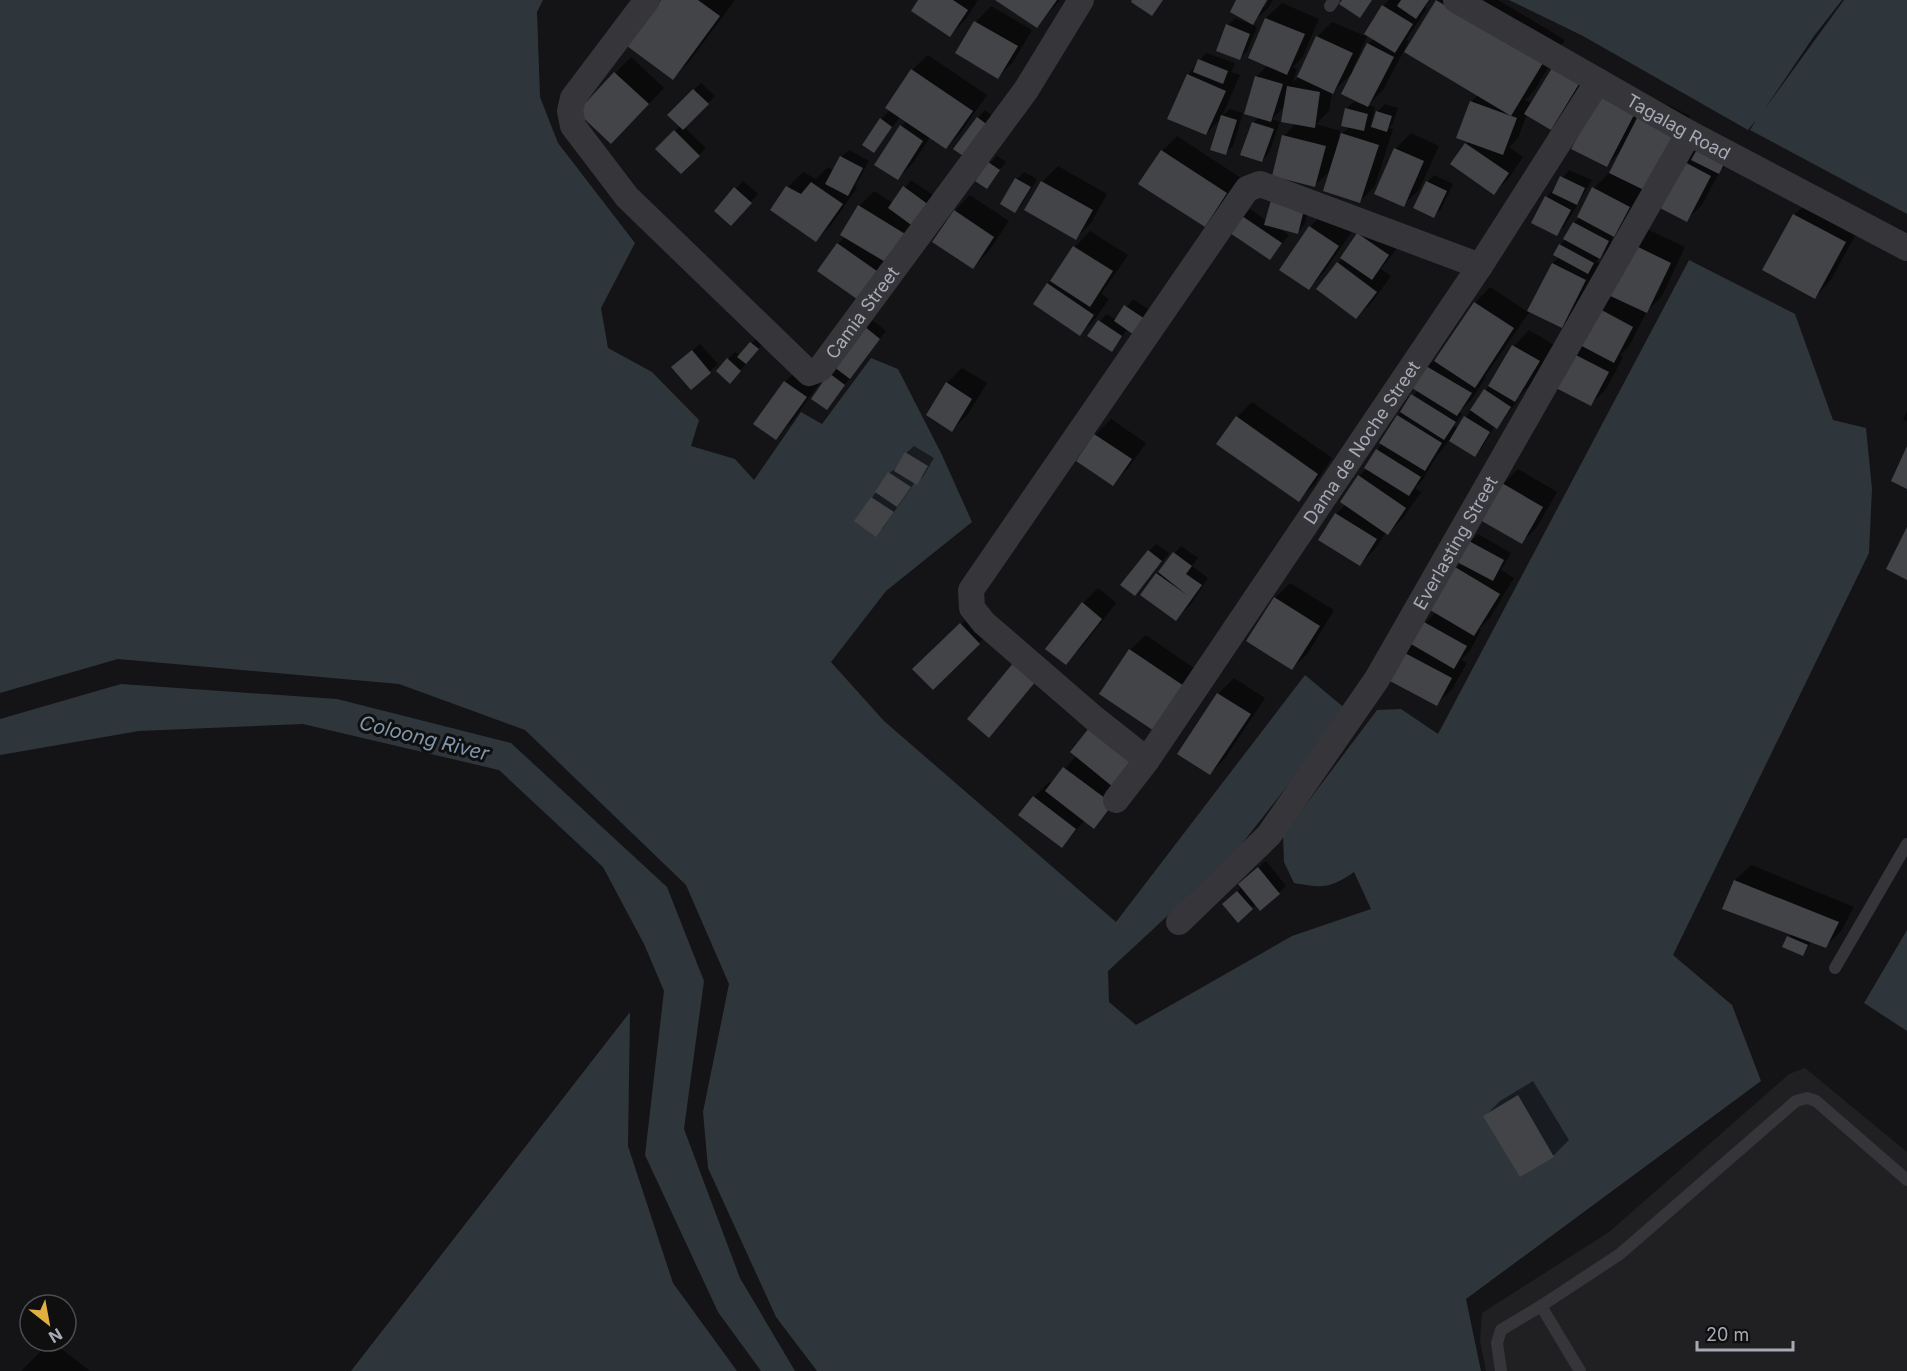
<svg xmlns="http://www.w3.org/2000/svg" width="1907" height="1371" viewBox="0 0 1907 1371" font-family="Inter,sans-serif">
<rect width="100%" height="100%" fill="#141315"/>
<path fill="#202022" d="M1805 1068 1907 1152V1371H1486L1480 1341 1482 1313 1609 1232 1789 1074Z"/>
<g fill="#2e363c">
<path d="M0 0H543L537 12 540 97 558 143 635 243 601 308 608 348 652 372 699 420 691 446 735 459 754 480 801 412 822 424 871 358 898 369 942 455 972 522 886 591 831 662 884 721 1116 922 1305 675 1347 710 1233 855 1108 971 1109 1002 1136 1025 1292 936 1371 909 1354 872C1329 889 1323 888 1294 883L1284 862 1283 835 1377 710 1401 709 1438 734 1689 260 1795 314 1833 420 1866 428 1872 489 1869 553 1673 955 1732 1005 1761 1081 1466 1299 1481 1371H817L776 1317 708 1168 703 1112 729 984 686 885 525 730 399 684 118 659 0 693Z"/>
<path d="M1509 0H1842L1814 36 1764 110 1844 0H1907V214L1750 130 1756 120 1748 130 1583 36Z"/>
<path d="M121 684 337 699 511 743 667 887 704 981 684 1129 740 1278 795 1371H761L718 1312 645 1155 664 991 644 944 603 867 499 770 303 724 139 731 0 755V719Z"/>
<path d="M1907 930V1031L1864 1003Z"/>
<path d="M630 1012 628 1146 673 1283 737 1371H351Z"/>
</g>
<g fill="#0007" fill-rule="evenodd">
<path d="M663 0H735L688 63 673 78Z"/>
<path d="M920 0H978L965 20 949 36Z"/>
<path d="M997 0H1060L1037 26Z"/>
<path d="M1238 0H1266L1262 7H1265L1269 0H1273L1268 8 1251 24 1257 27 1247 51 1240 58 1228 25 1235 18 1251 24 1252 22Z"/>
<path d="M1389 0H1430L1425 7 1427 8 1406 40 1409 41 1383 90 1368 105 1375 107 1370 127 1372 128 1377 112 1385 104 1398 108 1393 123 1389 128 1393 129 1375 186 1360 201 1332 169 1315 185 1284 136 1296 123 1285 106 1272 119 1280 122 1269 153 1262 161 1253 123 1259 117 1245 113 1257 76 1268 65 1250 57 1266 18 1282 3 1319 19 1302 58 1293 67 1297 69 1293 82 1299 77 1317 37 1332 22 1365 36 1383 6ZM1368 35 1374 39 1368 44 1354 71 1352 70ZM1352 73 1361 104 1354 102 1346 109 1350 126 1338 138 1340 131 1316 124 1329 111 1332 93Z"/>
<path d="M1437 0H1498L1565 40 1534 91 1525 100 1532 103 1593 69 1566 113 1551 128 1527 114 1518 138 1509 147 1523 157 1509 178 1494 193 1466 144 1469 141 1471 102 1479 94 1406 51Z"/>
<path d="M991 6 1032 30 1013 62 998 77 957 53 976 22Z"/>
<path d="M1206 53 1235 63 1231 72 1240 75 1222 116 1230 109 1243 113 1233 146 1225 153 1222 117 1206 134 1188 75Z"/>
<path d="M928 55 987 95 961 132 946 148 930 137 913 163 898 178 901 126 906 121 900 117 874 151 881 119 890 110 912 70Z"/>
<path d="M631 57 664 88 627 127 579 111Z"/>
<path d="M701 83 715 96 684 127 706 148 681 172 658 149 681 125 669 115Z"/>
<path d="M1656 99 1690 116 1661 174 1629 220 1615 233 1607 250 1599 258 1596 262 1601 264 1577 311 1562 326 1530 311 1485 376 1486 377 1472 399 1459 412 1462 414 1454 426 1458 428 1489 386 1514 346 1529 330 1554 345 1530 385 1516 399 1518 400 1504 419 1497 427 1495 425 1482 448 1474 455 1449 440 1434 460 1424 478 1415 488 1421 492 1403 518 1388 533 1386 532 1375 549 1360 564 1320 539 1336 514 1346 504 1342 502 1359 476 1367 468 1398 416 1418 390 1414 388 1428 366 1442 352 1475 303 1490 287 1528 312 1553 263 1559 257 1560 245 1566 239 1574 223 1580 217 1594 188 1609 173H1611L1621 151 1606 166 1573 148Z"/>
<path d="M985 110 995 118 973 149 978 118Z"/>
<path d="M1411 133 1439 146 1419 190 1403 205 1376 193 1396 148Z"/>
<path d="M1177 136 1241 178 1220 210 1205 225 1162 151Z"/>
<path d="M1695 144 1726 165 1720 171 1702 205 1686 220 1656 204Z"/>
<path d="M849 150 869 161 855 186 857 188 831 225 816 240 788 187 803 172 816 179 828 167 834 171 841 157Z"/>
<path d="M997 156 1006 162 986 187 990 163Z"/>
<path d="M1058 166 1107 194 1091 223 1076 238 1026 210 1042 182Z"/>
<path d="M1569 170 1592 180 1564 227 1557 234 1547 197Z"/>
<path d="M1024 172 1037 179 1022 204 1015 211 1017 179Z"/>
<path d="M1434 175 1453 184 1441 209 1433 216 1427 182Z"/>
<path d="M911 180 936 197 879 287 838 244 846 236 859 206 874 191 893 203Z"/>
<path d="M743 181 758 194 738 217 716 211Z"/>
<path d="M970 195 1009 221 988 252 973 267 955 211Z"/>
<path d="M1810 200 1860 227 1830 281 1815 297 1794 215Z"/>
<path d="M1311 202 1304 225 1297 233 1277 227 1289 235 1270 258 1243 217 1250 209 1267 221Z"/>
<path d="M1325 211 1353 230 1324 272 1309 288 1310 227Z"/>
<path d="M1647 229 1685 247 1662 296 1647 311 1629 346 1620 355 1623 357 1606 389 1591 404 1556 387 1599 309 1612 296Z"/>
<path d="M1090 231 1128 255 1101 294 1109 299 1095 319 1080 334 1048 284 1075 247Z"/>
<path d="M1358 234 1404 239 1381 269 1391 276 1372 302 1356 317 1318 288 1343 258Z"/>
<path d="M1133 299 1154 313 1128 329 1111 350 1100 321 1107 314 1116 320Z"/>
<path d="M872 320 886 331 827 408 813 399Z"/>
<path d="M759 336 765 341 737 374 728 359 735 352 740 356Z"/>
<path d="M700 344 718 364 691 388 673 367Z"/>
<path d="M800 367 821 381 791 423 776 438 785 382Z"/>
<path d="M962 368 987 383 968 414 952 430 947 383Z"/>
<path d="M1252 402 1332 458 1314 485 1298 500 1237 417Z"/>
<path d="M1907 411V422L1903 419Z"/>
<path d="M1111 419 1146 443 1128 468 1113 484 1078 460 1095 435Z"/>
<path d="M914 446 934 458 924 475 917 483 915 482 883 528 876 535 856 521 889 473 898 467 906 453Z"/>
<path d="M1518 469 1557 492 1537 527 1522 542 1503 484Z"/>
<path d="M1478 534 1511 553 1501 570 1514 578 1489 619 1479 629 1481 630 1469 652 1461 660 1467 663 1452 689 1437 704 1404 653 1413 644 1425 623 1436 612 1456 568 1462 563 1459 561 1470 542Z"/>
<path d="M1156 544 1169 553 1142 587 1149 551Z"/>
<path d="M1181 546 1198 558 1192 566 1208 578 1191 604 1176 619 1157 574Z"/>
<path d="M1290 583 1334 610 1308 653 1292 668 1275 598Z"/>
<path d="M1098 588 1116 603 1081 648 1066 663 1083 603Z"/>
<path d="M977 609 994 628 933 688 930 654Z"/>
<path d="M1146 635 1201 673 1172 716 1130 650Z"/>
<path d="M1234 678 1265 698 1225 758 1210 774 1179 754 1218 694Z"/>
<path d="M1076 756 1127 788 1109 811 1094 827 1085 820 1062 846 1034 797 1049 782 1053 783Z"/>
<path d="M1266 861 1286 886 1260 909 1256 904 1252 908 1231 897 1242 887 1247 877Z"/>
<path d="M1751 865 1854 907 1841 931 1826 946 1812 941 1803 954 1784 946 1791 934 1724 908 1735 880Z"/>
<path d="M1533 1081 1569 1140 1554 1155 1520 1175 1485 1116 1500 1101Z"/>
<path d="M51 1341 90 1371H21Z"/>
</g>
<g fill="#434448">
<path d="M661 0H698L720 16 673 80 627 46Z"/>
<path d="M918 0H953L968 10 950 37 911 11Z"/>
<path d="M995 0H1057L1037 28Z"/>
<path d="M1132 0H1163L1152 16 1131 2Z"/>
<path d="M1236 0H1267L1253 25 1230 12Z"/>
<path d="M1342 0H1372L1360 18 1339 4Z"/>
<path d="M1401 0H1429L1416 19 1397 6Z"/>
<path d="M1436 0 1543 63 1511 116 1404 52Z"/>
<path d="M1382 5 1413 24 1395 53 1364 34Z"/>
<path d="M1265 18 1305 34 1287 75 1248 58Z"/>
<path d="M974 21 1018 46 998 79 955 53Z"/>
<path d="M1226 24 1250 34 1240 60 1216 51Z"/>
<path d="M1316 36 1353 53 1333 94 1297 77Z"/>
<path d="M1367 43 1394 57 1368 107 1341 94Z"/>
<path d="M1198 59 1228 71 1223 84 1193 72Z"/>
<path d="M1552 68 1579 84 1551 130 1524 114Z"/>
<path d="M911 69 973 111 946 149 885 108Z"/>
<path d="M614 72 649 104 611 144 577 112Z"/>
<path d="M1187 74 1226 91 1206 135 1167 119Z"/>
<path d="M1255 76 1283 84 1271 122 1244 114Z"/>
<path d="M1287 86 1320 92 1315 128 1281 122Z"/>
<path d="M693 89 709 104 683 130 667 115Z"/>
<path d="M1599 96 1634 115 1607 167 1571 149Z"/>
<path d="M1470 101 1517 118 1503 155 1456 138Z"/>
<path d="M1345 108 1368 114 1364 131 1341 126Z"/>
<path d="M1376 111 1392 116 1387 132 1371 127Z"/>
<path d="M1639 114 1676 132 1646 191 1609 173Z"/>
<path d="M1221 115 1237 120 1226 155 1210 150Z"/>
<path d="M977 117 989 126 966 158 953 149Z"/>
<path d="M880 118 892 127 874 153 862 145Z"/>
<path d="M1252 122 1274 129 1262 162 1240 155Z"/>
<path d="M900 125 923 141 898 180 874 165Z"/>
<path d="M674 130 700 156 681 174 655 149Z"/>
<path d="M1341 133 1379 145 1360 203 1323 191Z"/>
<path d="M1282 135 1326 146 1315 187 1272 176Z"/>
<path d="M1701 142 1728 156 1719 174 1691 160Z"/>
<path d="M1465 143 1509 173 1494 195 1450 164Z"/>
<path d="M1394 148 1424 161 1404 207 1374 194Z"/>
<path d="M1161 150 1227 193 1205 227 1138 184Z"/>
<path d="M840 156 863 168 848 196 825 184Z"/>
<path d="M1679 159 1711 176 1687 222 1654 205Z"/>
<path d="M988 162 1000 170 987 189 975 181Z"/>
<path d="M1560 176 1585 188 1577 205 1552 193Z"/>
<path d="M1015 178 1031 187 1015 213 1000 204Z"/>
<path d="M1041 181 1093 210 1076 240 1024 210Z"/>
<path d="M1426 181 1447 191 1434 218 1413 208Z"/>
<path d="M811 182 843 204 816 242 770 210 786 186 801 194Z"/>
<path d="M903 186 929 205 914 227 888 208Z"/>
<path d="M734 187 752 203 731 226 714 211Z"/>
<path d="M1592 187 1630 207 1614 237 1577 217Z"/>
<path d="M1545 196 1571 210 1557 236 1531 223Z"/>
<path d="M1271 200 1304 210 1298 234 1264 225Z"/>
<path d="M858 205 910 237 892 266 840 235Z"/>
<path d="M954 210 994 237 973 269 932 242Z"/>
<path d="M1793 214 1846 242 1815 299 1762 270Z"/>
<path d="M1242 216 1282 243 1270 260 1230 233Z"/>
<path d="M1573 222 1609 241 1600 259 1563 239Z"/>
<path d="M1309 226 1339 246 1309 290 1279 270Z"/>
<path d="M1357 233 1389 255 1372 280 1340 258Z"/>
<path d="M837 243 884 276 864 304 817 271Z"/>
<path d="M1630 243 1671 263 1647 313 1606 294Z"/>
<path d="M1559 244 1594 263 1588 274 1553 255Z"/>
<path d="M1073 246 1113 271 1090 307 1050 281Z"/>
<path d="M1337 262 1377 292 1356 319 1316 289Z"/>
<path d="M1552 263 1586 280 1562 328 1527 311Z"/>
<path d="M1047 283 1094 315 1080 336 1033 304Z"/>
<path d="M1474 302 1514 328 1475 388 1434 361Z"/>
<path d="M1124 305 1148 321 1137 337 1114 321Z"/>
<path d="M1598 308 1633 327 1614 363 1578 344Z"/>
<path d="M1098 320 1122 336 1112 352 1087 336Z"/>
<path d="M864 326 880 339 850 379 834 367Z"/>
<path d="M750 342 759 349 746 364 737 357Z"/>
<path d="M1512 345 1540 361 1515 402 1488 386Z"/>
<path d="M692 350 711 373 691 390 671 367Z"/>
<path d="M1572 353 1609 372 1591 406 1554 387Z"/>
<path d="M727 358 741 371 730 384 716 371Z"/>
<path d="M1426 366 1472 393 1457 416 1412 388Z"/>
<path d="M829 373 845 385 827 410 811 399Z"/>
<path d="M784 381 807 397 776 440 753 424Z"/>
<path d="M946 382 972 399 952 432 926 415Z"/>
<path d="M1484 389 1511 407 1497 429 1470 410Z"/>
<path d="M1411 394 1456 422 1444 440 1400 412Z"/>
<path d="M1397 415 1442 443 1425 471 1379 443Z"/>
<path d="M1236 416 1318 474 1299 502 1216 444Z"/>
<path d="M1464 416 1490 432 1475 457 1449 441Z"/>
<path d="M1094 434 1132 459 1113 486 1076 461Z"/>
<path d="M1907 446V489L1891 481Z"/>
<path d="M1376 449 1421 477 1409 496 1364 468Z"/>
<path d="M905 452 928 466 917 485 894 471Z"/>
<path d="M888 472 911 487 897 507 875 492Z"/>
<path d="M1358 475 1406 508 1388 535 1340 502Z"/>
<path d="M1502 483 1543 507 1522 544 1480 520Z"/>
<path d="M871 497 894 512 876 537 854 521Z"/>
<path d="M1335 513 1377 539 1360 566 1318 540Z"/>
<path d="M1907 527V580L1886 569Z"/>
<path d="M1469 541 1504 560 1493 581 1457 562Z"/>
<path d="M1148 550 1162 561 1135 596 1120 585Z"/>
<path d="M1173 552 1192 566 1186 574 1202 585 1176 621 1140 595 1156 573 1187 595 1158 572Z"/>
<path d="M1455 567 1500 594 1474 636 1430 610Z"/>
<path d="M1274 597 1320 626 1292 670 1246 641Z"/>
<path d="M1082 602 1102 619 1066 665 1045 649Z"/>
<path d="M1424 622 1467 646 1454 669 1411 644Z"/>
<path d="M960 623 980 644 933 690 912 669Z"/>
<path d="M1129 649 1187 688 1157 733 1099 694Z"/>
<path d="M1403 652 1452 678 1437 706 1388 680Z"/>
<path d="M1014 662 1036 681 989 738 967 719Z"/>
<path d="M1217 693 1251 714 1210 775 1177 754Z"/>
<path d="M1089 728 1133 763 1113 787 1070 752Z"/>
<path d="M1063 767 1113 804 1094 829 1045 791Z"/>
<path d="M1033 796 1076 829 1062 848 1018 815Z"/>
<path d="M1258 867 1280 894 1260 911 1238 884Z"/>
<path d="M1734 880 1839 922 1826 948 1722 909Z"/>
<path d="M1237 891 1253 909 1238 923 1222 904Z"/>
<path d="M1787 936 1808 945 1803 956 1782 947Z"/>
<path d="M1518 1095 1554 1157 1520 1177 1483 1116Z"/>
</g>
<g fill="none" stroke-linecap="round" stroke-linejoin="round">
<g stroke="#35353a" stroke-width="12">
<path d="M1330 6 1334 0"/>
<path d="M1835 968 1907 844"/>
<path d="M1541 1306 1580 1371"/>
<path d="M1501 1371 1497 1343 1501 1330 1541 1306 1620 1254 1796 1101 1807 1098 1816 1101 1907 1180"/>
</g>
<g stroke="#35353a" stroke-width="26">
<path id="s1" d="M647 0 573 98 570 111 573 126 627 197 809 373 820 369 1026 90 1081 0"/>
<path id="s2" d="M1456 0 1689 133 1907 248"/>
<path d="M1147 760 1095 719 984 623 972 608 971 590 1247 189 1260 184 1480 266"/>
<path id="s3" d="M1116 800 1147 760 1480 266 1598 81"/>
<path id="s4" d="M1179 922 1269 835 1377 679 1689 133"/>
</g>
</g>
<g text-anchor="middle" dominant-baseline="central" stroke-width="6" stroke-linejoin="round" paint-order="stroke">
<g font-size="18" fill="#a6aab4" stroke="#0f0f10">
<text stroke="none"><textPath href="#s2" startOffset="256">Tagalag Road</textPath></text>
<text stroke="none"><textPath href="#s1" startOffset="576">Camia Street</textPath></text>
<text stroke="none"><textPath href="#s3" startOffset="434">Dama de Noche Street</textPath></text>
<text stroke="none"><textPath href="#s4" startOffset="472">Everlasting Street</textPath></text>
</g>
<g font-size="20" font-style="italic" fill="#8096ac" stroke="#0f0f10">
<text transform="translate(424 738) rotate(14)">Coloong River</text>
</g>
</g>
<g transform="translate(48 1323) rotate(149)"><circle r="28" fill="#0f0f10" stroke="#4b4d52" stroke-width="1.5"/>
<path d="M0-4.5L10 22L0 15L-10 22Z" fill="#e1b040"/>
<text y="-9" font-size="16" font-weight="bold" text-anchor="middle" fill="#a6aab4">N</text>
</g>
<path d="M1697 1341v9h96v-9" fill="none" stroke="#a6aab4" stroke-width="3"/>
<text x="1706" y="1341" font-size="18" fill="#a6aab4" stroke="#0f0f10" stroke-width="4.5" paint-order="stroke">20 m</text>
</svg>
